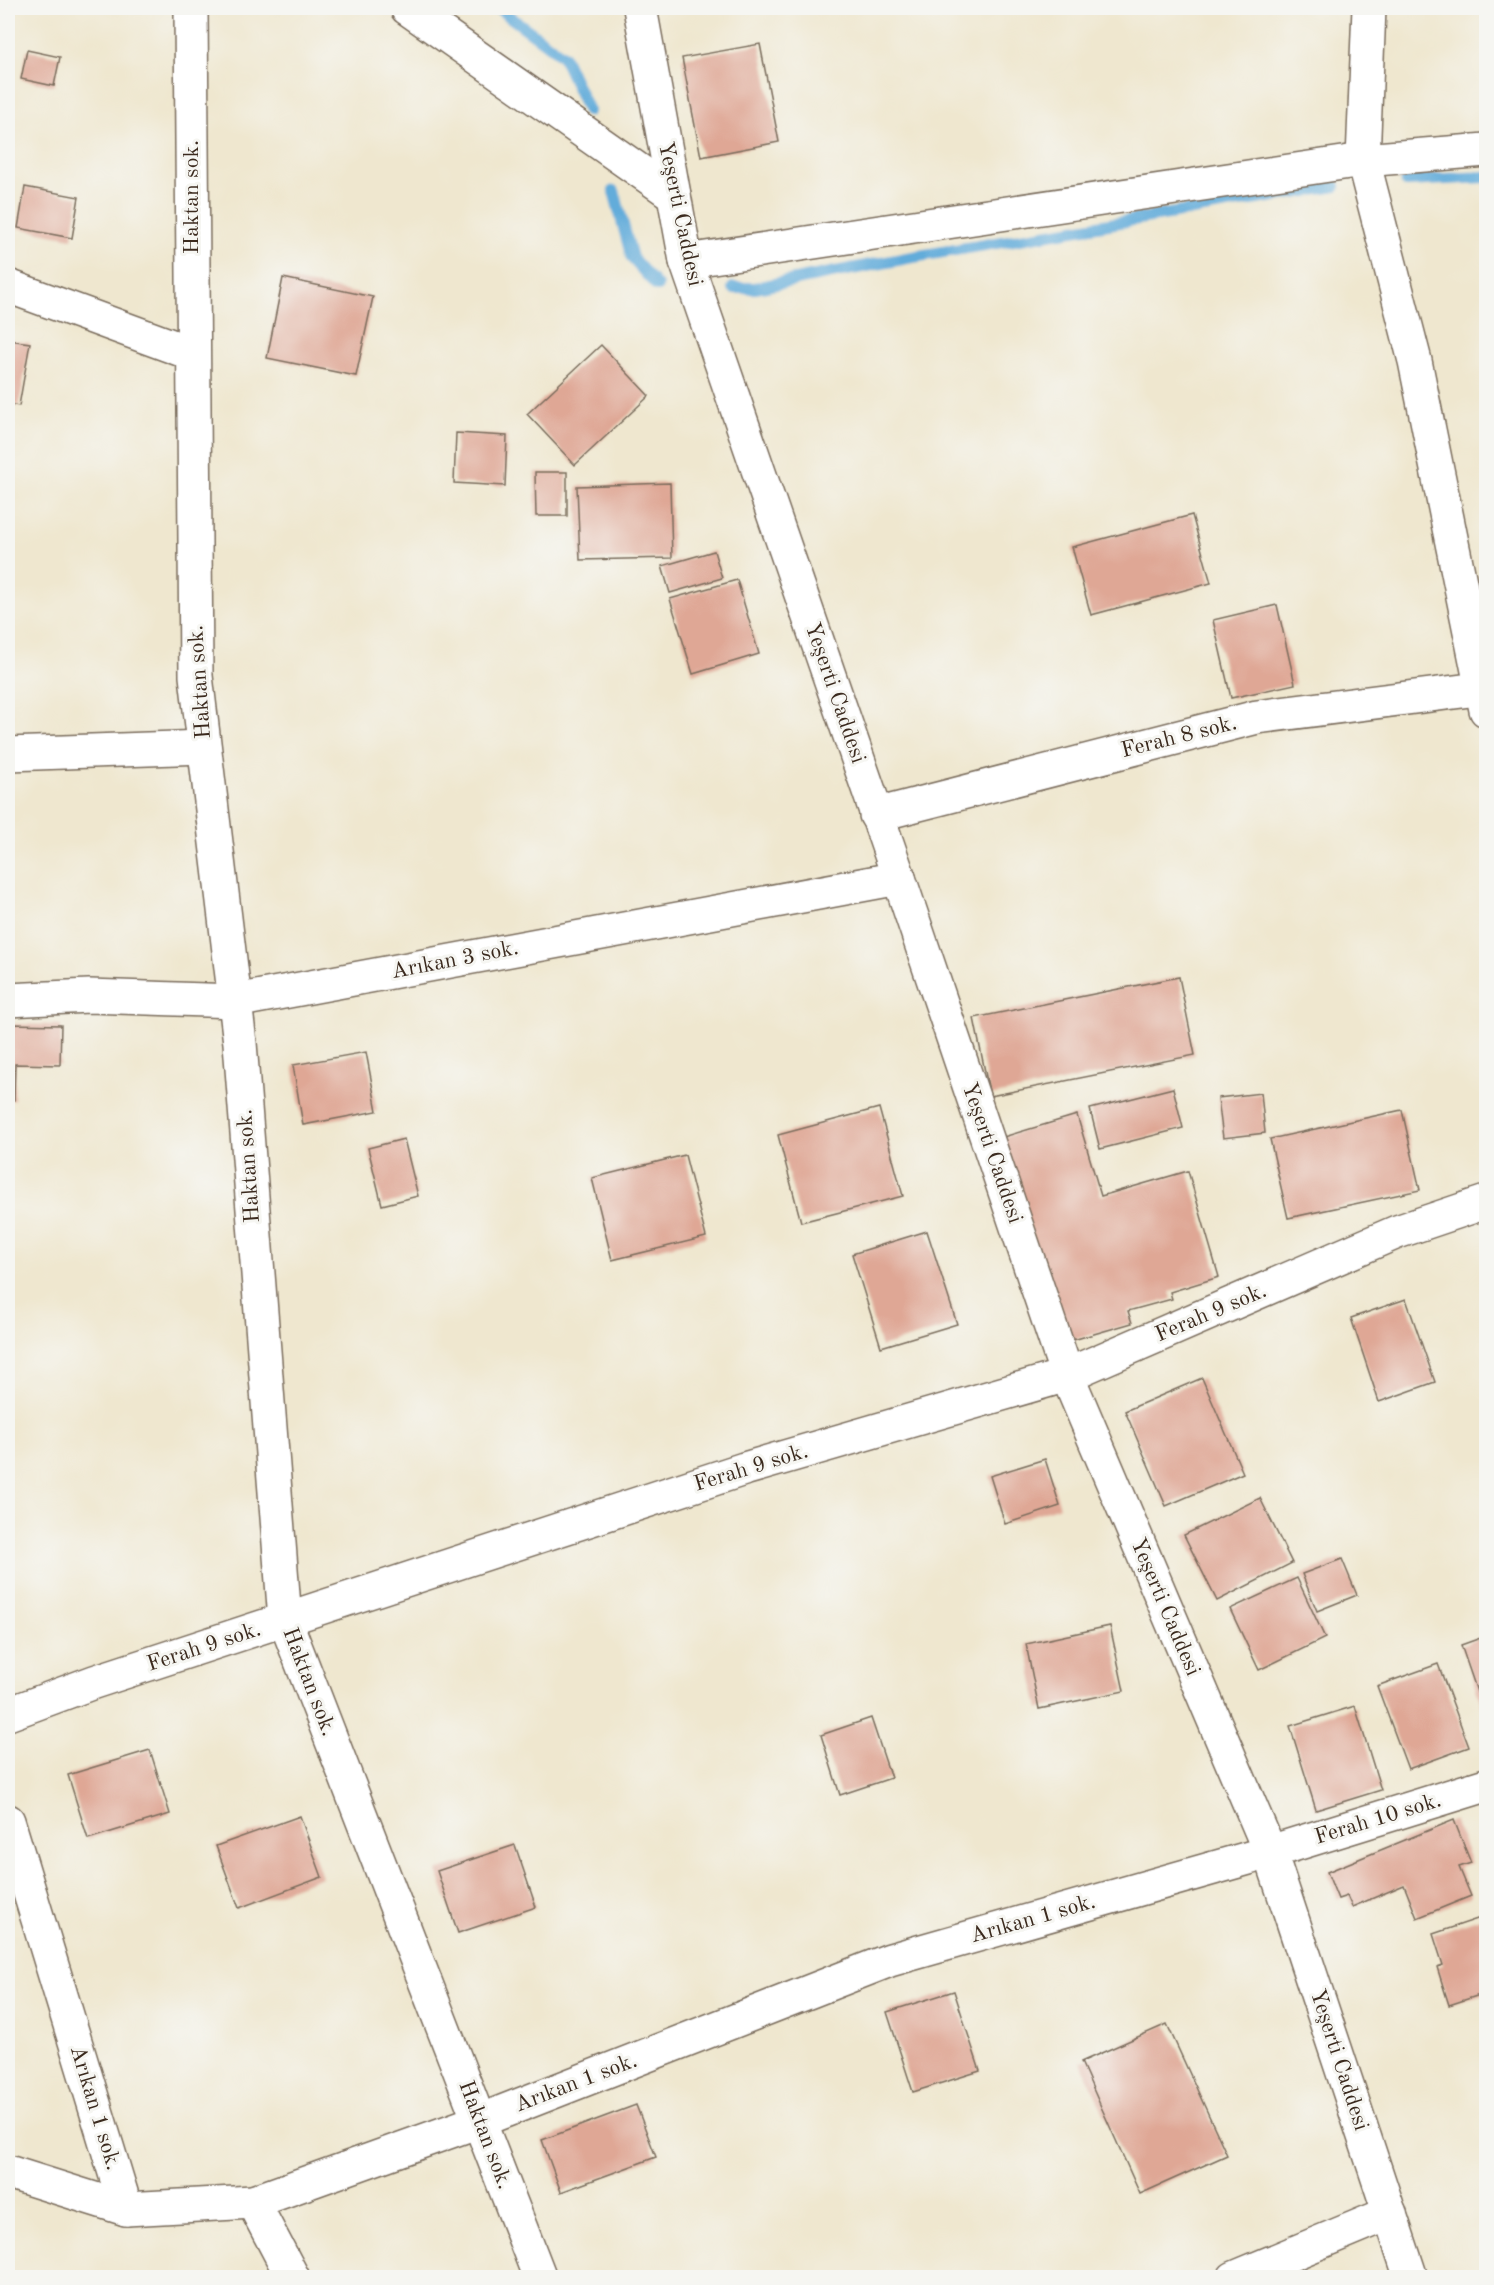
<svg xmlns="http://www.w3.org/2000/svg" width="1494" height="2285" viewBox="0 0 1494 2285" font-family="'Old Standard TT',serif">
<rect width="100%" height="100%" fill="#f6f6f2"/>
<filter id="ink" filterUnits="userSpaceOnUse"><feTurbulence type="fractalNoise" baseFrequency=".0167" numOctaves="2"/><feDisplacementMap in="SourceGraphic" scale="12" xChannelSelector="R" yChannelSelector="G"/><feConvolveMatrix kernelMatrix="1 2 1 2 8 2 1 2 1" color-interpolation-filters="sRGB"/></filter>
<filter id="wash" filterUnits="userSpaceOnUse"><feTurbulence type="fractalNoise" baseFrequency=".008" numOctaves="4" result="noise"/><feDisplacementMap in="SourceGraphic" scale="24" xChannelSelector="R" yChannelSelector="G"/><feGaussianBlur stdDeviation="1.35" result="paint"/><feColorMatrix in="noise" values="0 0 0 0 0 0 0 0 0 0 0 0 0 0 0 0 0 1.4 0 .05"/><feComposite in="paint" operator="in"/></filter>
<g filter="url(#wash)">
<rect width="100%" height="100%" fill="#efe7cf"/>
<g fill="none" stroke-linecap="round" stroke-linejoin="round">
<g stroke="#62acda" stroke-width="12">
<path d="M498 8 563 56 588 111"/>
<path d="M1406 181 1486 177"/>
<path d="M614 191 632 258 657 286"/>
<path d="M733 288H755L907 258 1335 186"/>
</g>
</g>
<g id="blocks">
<g fill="#dfa795">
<path d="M760 44 779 142 701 157 682 58Z"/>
<path d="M27 50 60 57 54 86 21 79Z"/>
<path d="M25 187 79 197 72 238 18 228Z"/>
<path d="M283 278 373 297 356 376 267 358Z"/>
<path d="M8 340 30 343 19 406 8 404Z"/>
<path d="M601 345 649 396 575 465 527 414Z"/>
<path d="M456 433 507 436 505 486 454 483Z"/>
<path d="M535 472H567V516H536Z"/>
<path d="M670 483 672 558 580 560 577 486Z"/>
<path d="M1192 515 1211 583 1091 615 1072 547Z"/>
<path d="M714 551 722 578 670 593 662 566Z"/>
<path d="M737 580 759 654 693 674 670 599Z"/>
<path d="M1277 605 1295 684 1231 698 1213 620Z"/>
<path d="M1179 977 1195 1055 990 1096 974 1018Z"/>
<path d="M8 1024 61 1025 60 1065 15 1064 14 1100H8Z"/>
<path d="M366 1052 377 1111 303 1125 293 1065Z"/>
<path d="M1173 1088 1183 1128 1100 1149 1090 1109Z"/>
<path d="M1261 1093 1265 1133 1223 1138 1218 1098Z"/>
<path d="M879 1108 903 1196 801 1222 778 1135Z"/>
<path d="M1402 1110 1420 1190 1288 1218 1270 1139Z"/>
<path d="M1077 1115 1101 1196 1188 1171 1219 1277 1170 1292 1172 1299 1128 1311 1132 1323 1066 1342 1000 1138Z"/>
<path d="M404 1139 418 1196 382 1205 368 1148Z"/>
<path d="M685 1155 706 1237 612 1260 592 1178Z"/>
<path d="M927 1231 957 1324 881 1347 852 1254Z"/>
<path d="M1406 1299 1435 1382 1379 1402 1351 1318Z"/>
<path d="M1202 1378 1243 1473 1166 1506 1125 1411Z"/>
<path d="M1045 1459 1060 1506 1005 1524 990 1476Z"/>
<path d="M1260 1498 1292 1563 1217 1601 1184 1535Z"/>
<path d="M1342 1559 1357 1595 1317 1611 1302 1574Z"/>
<path d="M1297 1578 1325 1638 1259 1670 1230 1609Z"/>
<path d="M1110 1626 1124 1691 1039 1709 1026 1644Z"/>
<path d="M1486 1636V1718L1461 1645Z"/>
<path d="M1438 1664 1469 1747 1408 1769 1377 1686Z"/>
<path d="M1355 1706 1381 1790 1316 1810 1290 1726Z"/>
<path d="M871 1718 891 1778 840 1795 821 1735Z"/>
<path d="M150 1750 170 1814 88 1839 68 1775Z"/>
<path d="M300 1816 322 1877 239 1908 216 1846Z"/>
<path d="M1454 1820 1471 1863 1459 1867 1471 1896 1417 1918 1404 1885 1352 1907 1347 1896 1338 1899 1327 1872Z"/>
<path d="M515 1845 536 1907 458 1933 437 1871Z"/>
<path d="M1486 1916V1993L1449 2005 1437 1967 1443 1965 1433 1934Z"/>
<path d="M954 1991 980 2071 913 2092 887 2012Z"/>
<path d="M1167 2024 1227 2155 1140 2194 1081 2062Z"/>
<path d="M636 2105 656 2157 561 2192 542 2140Z"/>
</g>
</g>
</g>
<g filter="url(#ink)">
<use href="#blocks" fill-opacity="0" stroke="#7a6c5c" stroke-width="1.5"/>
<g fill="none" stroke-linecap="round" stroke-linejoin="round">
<defs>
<g id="street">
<path d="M191 8 196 676 240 1043 285 1620 540 2278"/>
<path d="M407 8 674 195"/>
<path d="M1369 8 1363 160 1415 361 1486 710"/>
<path d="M686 261 1363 160 1486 150"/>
<path d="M8 286 193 354"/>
<path d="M8 754 204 747"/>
<path d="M876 815 1257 717 1486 688"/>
<path d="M8 1000 89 996 235 1001 899 878"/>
<path d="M8 1714 94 1682 744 1469 1067 1375 1397 1232 1486 1202"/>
<path d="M8 1821 126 2209 253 2202 479 2121 890 1960 1270 1852 1486 1785"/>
<path d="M8 2172 126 2209"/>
<path d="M253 2202 293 2278"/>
<path d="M1234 2278 1390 2213"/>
</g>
<path id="secondary" d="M640 8 686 261 899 878 1067 1375 1270 1852 1411 2278"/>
</defs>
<use href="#street" stroke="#7a6c5c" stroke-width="36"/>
<use href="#secondary" stroke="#7a6c5c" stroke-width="36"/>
<use href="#street" stroke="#fff" stroke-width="33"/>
<use href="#secondary" stroke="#fff" stroke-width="33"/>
</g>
</g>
<g text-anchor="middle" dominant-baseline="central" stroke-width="6" stroke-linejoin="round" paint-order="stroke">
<g font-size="22" fill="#3b2a1e" stroke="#f6f6f2">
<text transform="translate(192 197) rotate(-90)">Haktan sok.</text>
<text transform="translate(680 214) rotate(78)">Yeşerti Caddesi</text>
<text transform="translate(200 682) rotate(-94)">Haktan sok.</text>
<text transform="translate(835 693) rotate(71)">Yeşerti Caddesi</text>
<text transform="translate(1179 737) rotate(-14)">Ferah 8 sok.</text>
<text transform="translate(455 960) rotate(-11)">Arıkan 3 sok.</text>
<text transform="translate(992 1153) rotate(71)">Yeşerti Caddesi</text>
<text transform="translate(249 1166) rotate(-94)">Haktan sok.</text>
<text transform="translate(1211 1313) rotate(-23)">Ferah 9 sok.</text>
<text transform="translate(751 1468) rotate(-17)">Ferah 9 sok.</text>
<text transform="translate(1165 1607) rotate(67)">Yeşerti Caddesi</text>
<text transform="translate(204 1647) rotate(-18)">Ferah 9 sok.</text>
<text transform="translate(309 1682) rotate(69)">Haktan sok.</text>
<text transform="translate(1378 1819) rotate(-17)">Ferah 10 sok.</text>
<text transform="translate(1033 1919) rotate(-16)">Arıkan 1 sok.</text>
<text transform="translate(1339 2060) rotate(72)">Yeşerti Caddesi</text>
<text transform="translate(576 2083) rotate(-21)">Arıkan 1 sok.</text>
<text transform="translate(95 2108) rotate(73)">Arıkan 1 sok.</text>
<text transform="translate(485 2135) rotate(69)">Haktan sok.</text>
</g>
</g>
<rect width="1494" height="2285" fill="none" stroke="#f6f6f2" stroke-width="30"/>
</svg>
